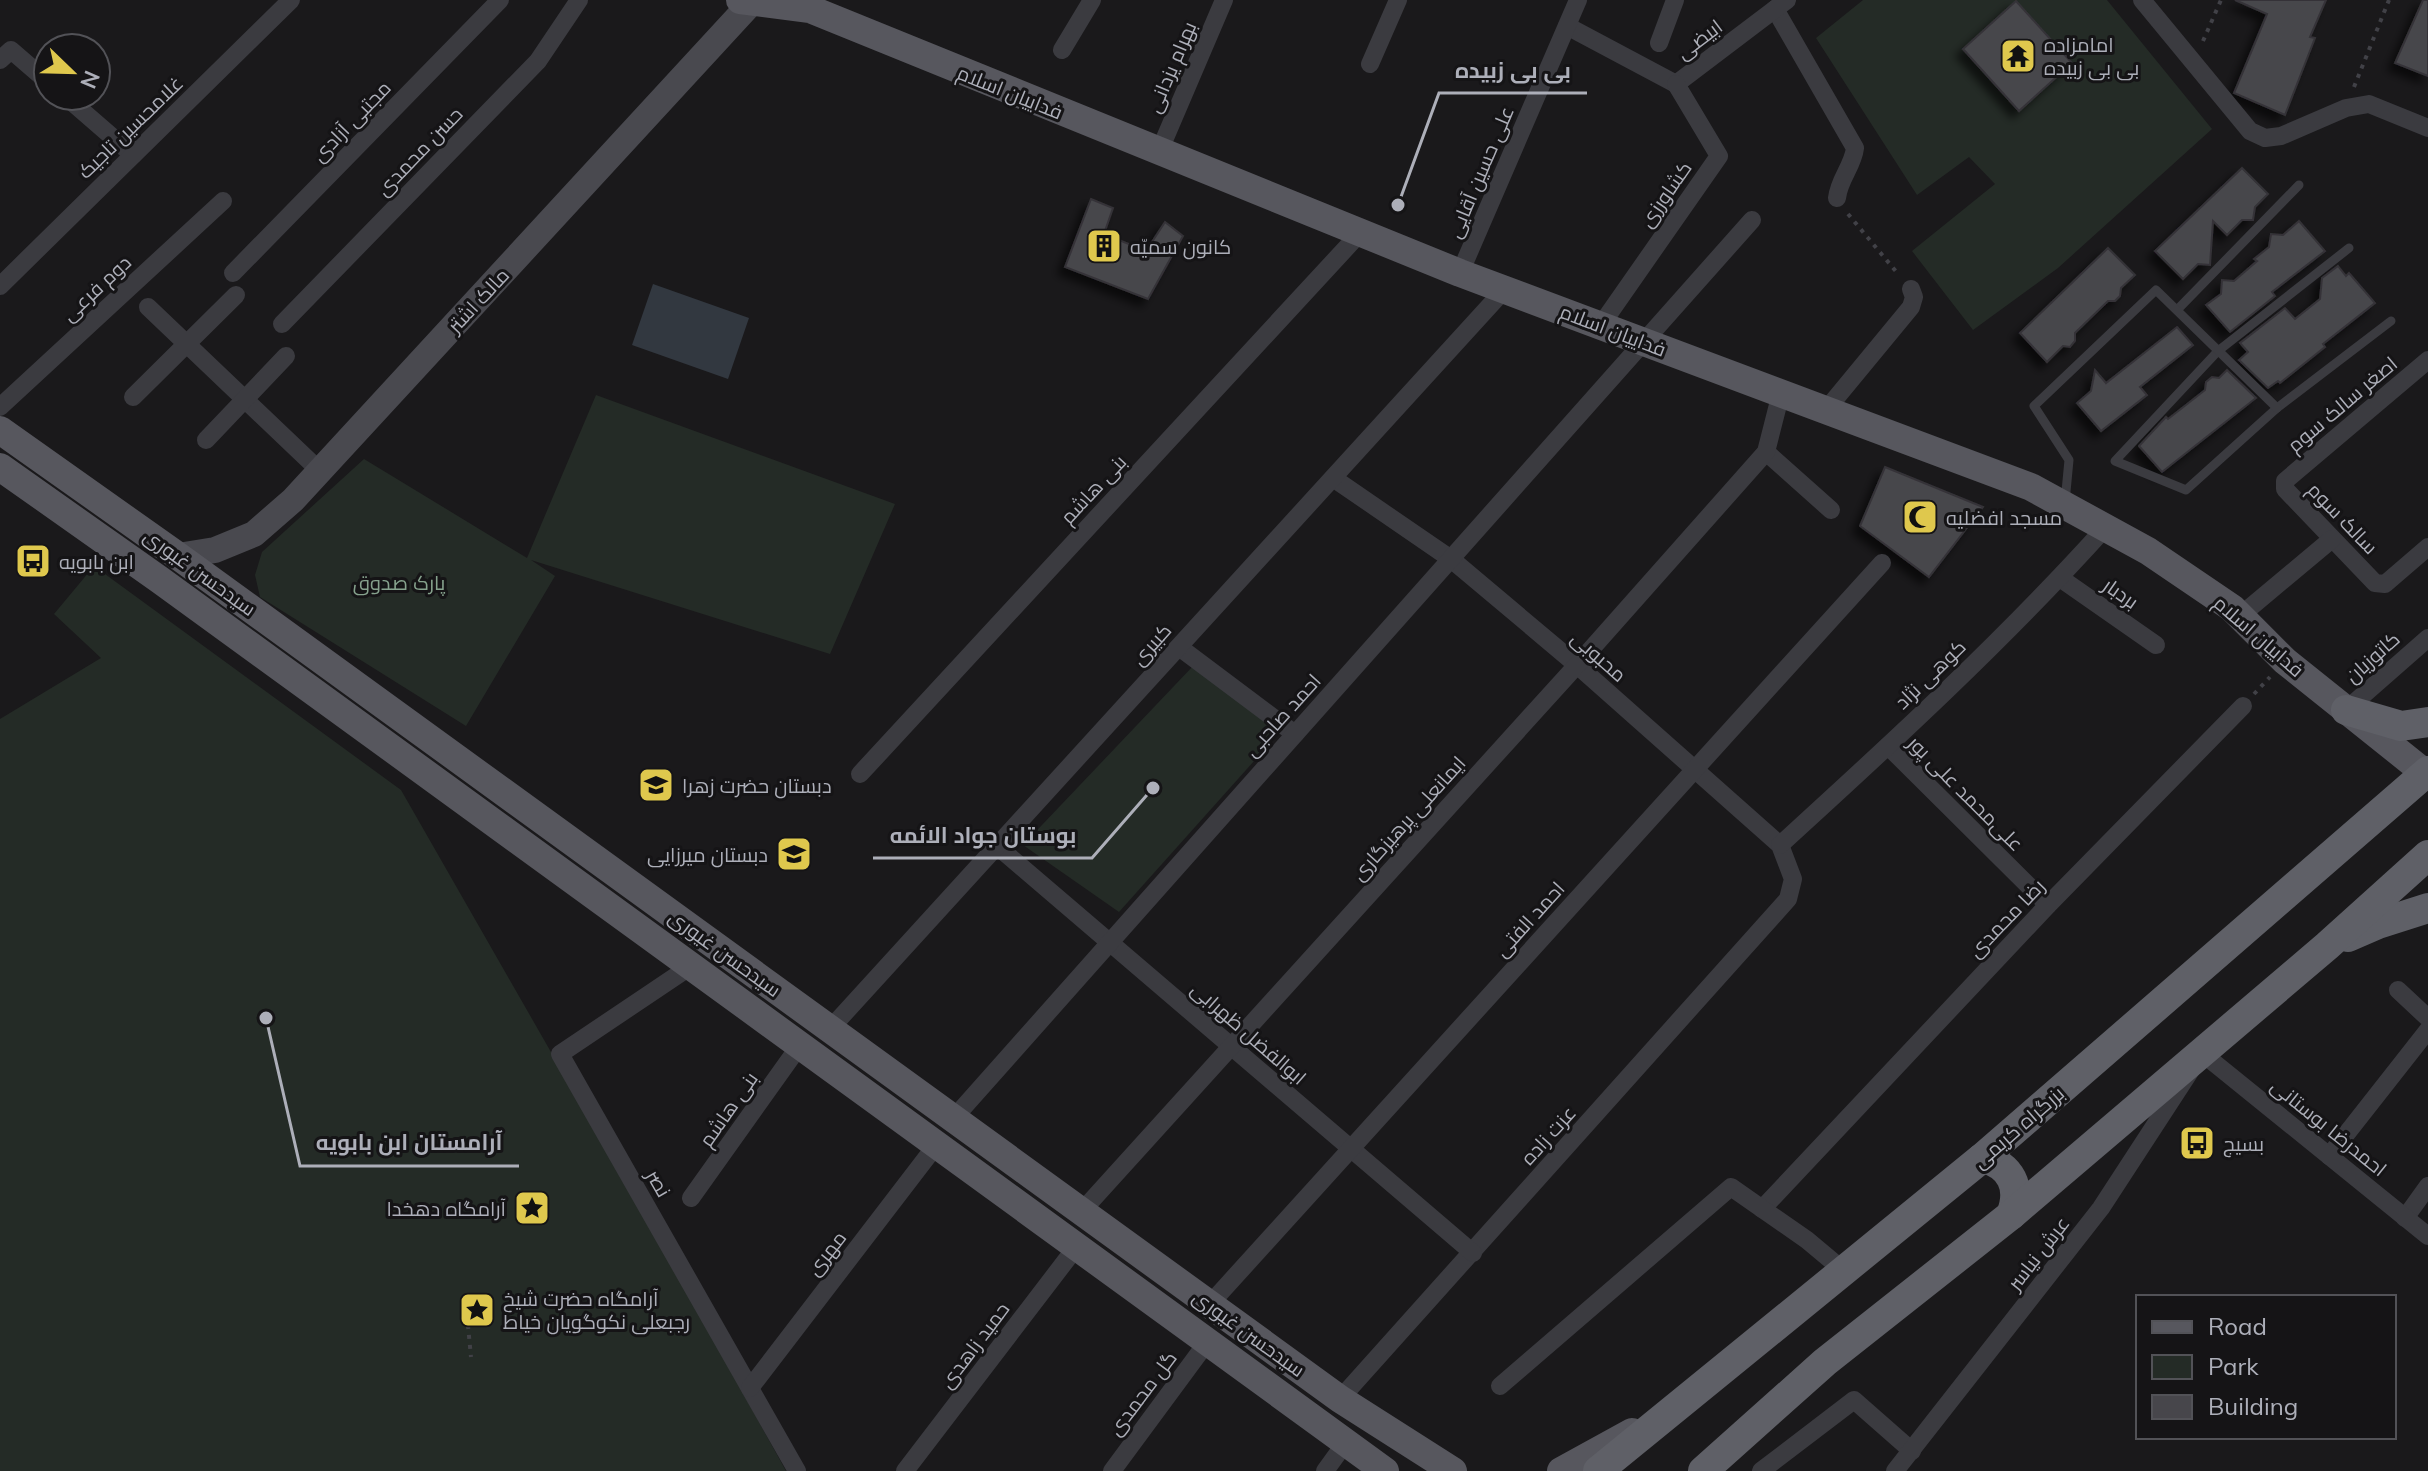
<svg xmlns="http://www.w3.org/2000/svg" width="2428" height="1471" viewBox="0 0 2428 1471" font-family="Mulish,Cairo,sans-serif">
<defs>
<filter id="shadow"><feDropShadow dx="-7" dy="7" stdDeviation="4" flood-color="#0009"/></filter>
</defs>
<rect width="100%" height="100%" fill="#1a191b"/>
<g fill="#242b26">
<path d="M1863 0H2107L2212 129 2058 268 1973 330 1912 251 1995 184 1969 157 1917 195 1816 38Z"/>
<path d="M596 395 895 504 830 654 531 560 555 576 466 726 260 597 255 575 262 552 364 459 527 558Z"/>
<path d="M94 566 401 790 662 1246 786 1471H0V719L101 658 54 614Z"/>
<path d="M1194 665 1280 732 1119 912 1023 845Z"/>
</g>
<path fill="#323840" d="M653 284 749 318 728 379 632 345Z"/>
<g fill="#47464b" stroke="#343337" stroke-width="2" filter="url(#shadow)">
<path d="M2235 0H2326L2310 37 2315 38 2285 115 2234 93 2267 14Z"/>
<path d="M2423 0H2428V76L2395 63Z"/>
<path d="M2016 1 2072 63 2019 111 1963 49Z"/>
<path d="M2242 168 2268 194 2255 207 2253 220H2242L2227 235 2213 221 2210 265 2198 264 2183 279 2155 251Z"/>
<path d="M1091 199 1113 208 1104 234 1146 251 1165 222 1183 236 1148 299 1065 267Z"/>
<path d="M2299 221 2325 251 2272 292 2275 296 2230 332 2206 305 2221 294 2222 280 2234 281 2257 261 2254 259 2269 247 2271 234 2283 235Z"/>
<path d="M2108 248 2135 275 2121 288 2120 296 2115 301H2108L2075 333V341L2070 347 2063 346 2047 362 2020 333Z"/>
<path d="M2338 266 2346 276 2349 273 2375 303 2323 344 2325 347 2280 383 2278 381 2268 388 2239 360 2248 352 2240 343 2285 308 2295 319 2320 299 2322 278Z"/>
<path d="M2177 327 2193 345 2140 387 2147 395 2101 431 2077 403 2091 391 2095 370 2106 383Z"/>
<path d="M2227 370 2256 398 2162 472 2139 446 2166 417 2168 419 2205 390 2206 382 2212 377 2219 378Z"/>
<path d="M1885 467 1983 507 1929 577 1860 526Z"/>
</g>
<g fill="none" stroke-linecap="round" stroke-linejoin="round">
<g stroke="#414147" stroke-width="4" stroke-dasharray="4 6" stroke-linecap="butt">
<path d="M2203 41 2221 0"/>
<path d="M2354 87 2389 0"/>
<path d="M1848 214 1899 275"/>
<path d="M2254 694 2270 677"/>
<path d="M467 1315 471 1357"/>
</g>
<g stroke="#3b3b40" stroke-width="9">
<path d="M2349 248 2218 351 2115 461 2186 490 2277 408 2391 321"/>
<path d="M2177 310 2299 185"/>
<path d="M2065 502 2069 460 2034 406 2156 290 2277 408"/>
</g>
<g stroke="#3b3b40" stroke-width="18">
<path d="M2142 0 2250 131 2265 138 2281 136 2346 108 2369 104 2428 128"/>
<path d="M1775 9 1855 148C1853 166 1839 179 1837 198"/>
<path d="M1567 26 1676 84"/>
<path d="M1659 43 1675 0"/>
<path d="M1062 50 1092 0"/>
<path d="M0 60 11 50 48 82"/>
<path d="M1370 64 1398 0"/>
<path d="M1676 84 1787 0"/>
<path d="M65 96 133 155"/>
<path d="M1159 152 1224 0"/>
<path d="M233 273 500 0"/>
<path d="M1460 273 1578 0"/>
<path d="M0 286 291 0"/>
<path d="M148 307 321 472"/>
<path d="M282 324 538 61 579 0"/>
<path d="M1601 325 1719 156 1676 84"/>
<path d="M2428 360 2285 481V489L2375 583 2385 584 2428 547"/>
<path d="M133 397 236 295"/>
<path d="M0 407 223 201"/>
<path d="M1826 410 1911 307 1914 297 1911 289"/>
<path d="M206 440 286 356"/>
<path d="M1766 452 1831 510"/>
<path d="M1333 478 1451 559 1577 665 1780 845 1793 879 1788 899 1340 1399"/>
<path d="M2060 578 2156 645"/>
<path d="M2240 616 2332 539"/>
<path d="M1179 647 1295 734"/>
<path d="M2346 710 2428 638"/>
<path d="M1888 746 2048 905"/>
<path d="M860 774 1360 233"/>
<path d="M1780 845C1892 743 2004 640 2105 528"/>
<path d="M997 846 1473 1253"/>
<path d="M691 966 560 1054 797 1471"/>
<path d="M2398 990 2428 1018"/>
<path d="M830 1029 1505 289"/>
<path d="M953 1119 1752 220"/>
<path d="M2329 1156 2428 1030"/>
<path d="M691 1198 800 1045"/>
<path d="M1762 1209 2048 905 2243 706"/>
<path d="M1082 1211 1577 665 1766 452 1781 393"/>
<path d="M2405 1218 2428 1186"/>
<path d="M1210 1304 1882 563"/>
<path d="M1500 1386 1731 1187 1807 1240 1844 1271"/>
<path d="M750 1388 937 1144"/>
<path d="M905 1471 1077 1246"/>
<path d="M1112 1471 1208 1341"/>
<path d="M1325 1471 1346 1442"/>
<path d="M1761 1471 1854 1400 1912 1451"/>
<path d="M1895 1471 2101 1208 2202 1053 2428 1236"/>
</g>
<path stroke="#49494f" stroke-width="26" d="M178 556 215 550 254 534 293 500 752 2"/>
<g stroke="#57575e" stroke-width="28">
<path d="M740 0 810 9 1460 273 2031 487 2148 551 2232 608 2285 661 2425 773"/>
<path d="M0 430 178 556 1340 1399 1453 1471"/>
<path d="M0 467 160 580 1385 1471"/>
<path d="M1561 1471 1632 1432"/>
</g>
<g stroke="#5f6067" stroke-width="30">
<path d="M2346 710 2401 726 2428 722"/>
<path d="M2348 937 2378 924 2428 908"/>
<path d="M1982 1158C2011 1165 2022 1187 2011 1215"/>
<path d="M1598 1471 1982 1158 2428 771"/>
<path d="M1703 1471 1825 1362 2011 1215 2327 946 2428 855"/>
</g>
</g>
<defs>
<symbol id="temple-square" viewBox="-11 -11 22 22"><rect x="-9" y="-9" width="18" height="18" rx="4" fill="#dfc84d" stroke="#151416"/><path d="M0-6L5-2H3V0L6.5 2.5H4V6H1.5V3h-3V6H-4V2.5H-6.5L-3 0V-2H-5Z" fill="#111"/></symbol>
<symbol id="building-square" viewBox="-11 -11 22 22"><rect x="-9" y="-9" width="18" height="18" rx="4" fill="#dfc84d" stroke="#151416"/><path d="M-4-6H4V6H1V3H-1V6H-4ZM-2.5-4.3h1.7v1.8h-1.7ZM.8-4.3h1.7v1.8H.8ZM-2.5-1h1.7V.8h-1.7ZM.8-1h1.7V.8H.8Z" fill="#111"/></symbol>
<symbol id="mosque-square" viewBox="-11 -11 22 22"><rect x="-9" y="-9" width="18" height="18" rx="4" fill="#dfc84d" stroke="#151416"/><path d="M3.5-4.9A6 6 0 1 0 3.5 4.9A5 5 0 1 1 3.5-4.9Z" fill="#111"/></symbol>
<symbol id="bus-square" viewBox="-11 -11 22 22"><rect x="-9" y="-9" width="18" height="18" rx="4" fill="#dfc84d" stroke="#151416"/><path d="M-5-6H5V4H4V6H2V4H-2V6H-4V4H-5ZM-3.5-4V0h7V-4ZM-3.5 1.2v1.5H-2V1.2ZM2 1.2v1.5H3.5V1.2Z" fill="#111"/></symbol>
<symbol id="school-square" viewBox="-11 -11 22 22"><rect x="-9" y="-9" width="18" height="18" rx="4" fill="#dfc84d" stroke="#151416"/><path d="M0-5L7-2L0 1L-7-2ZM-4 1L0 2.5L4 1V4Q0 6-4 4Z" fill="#111"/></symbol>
<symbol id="sight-square" viewBox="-11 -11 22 22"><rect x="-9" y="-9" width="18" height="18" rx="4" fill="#dfc84d" stroke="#151416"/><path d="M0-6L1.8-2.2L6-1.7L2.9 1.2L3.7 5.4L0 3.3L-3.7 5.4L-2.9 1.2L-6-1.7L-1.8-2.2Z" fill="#111"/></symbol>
</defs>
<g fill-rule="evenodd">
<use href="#temple-square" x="1998" y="36" width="40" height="40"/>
<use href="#building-square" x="1084" y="226" width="40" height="40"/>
<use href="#mosque-square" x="1900" y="497" width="40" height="40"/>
<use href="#bus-square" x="13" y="541" width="40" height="40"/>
<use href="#school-square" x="636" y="765" width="40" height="40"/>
<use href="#school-square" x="774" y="834" width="40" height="40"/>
<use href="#bus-square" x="2177" y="1123" width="40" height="40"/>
<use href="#sight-square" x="512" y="1188" width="40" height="40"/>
<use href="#sight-square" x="457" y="1290" width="40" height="40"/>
</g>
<g text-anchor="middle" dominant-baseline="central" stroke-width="6" stroke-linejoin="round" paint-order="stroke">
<g font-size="20" fill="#adafb9" stroke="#151416">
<text transform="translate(1699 39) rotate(-37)">ابیضی</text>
<text transform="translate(1171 67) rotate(-67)">بهرام یزدانی</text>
<text transform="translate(1010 92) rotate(22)">فداییان اسلام</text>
<text transform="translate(351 121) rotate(-46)">مجتبی آزادی</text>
<text transform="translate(130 127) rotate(-44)">غلامحسین تاجیک</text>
<text transform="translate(419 151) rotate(-46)">حسن محمدی</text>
<text transform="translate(1480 172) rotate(-67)">علی حسین آقایی</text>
<text transform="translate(1665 194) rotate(-55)">کشاورزی</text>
<text transform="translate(96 288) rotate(-43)">دوم فرعی</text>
<text transform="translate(478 300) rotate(-47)">مالک اشتر</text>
<text transform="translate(1613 330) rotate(21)">فداییان اسلام</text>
<text transform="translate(2342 404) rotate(-40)">اصغر سالک سوم</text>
<text transform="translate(1093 489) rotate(-47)">بنی هاشم</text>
<text transform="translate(2343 518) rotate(46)">سالک سوم</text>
<text transform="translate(200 572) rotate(36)">سیدحسن غیوری</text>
<text transform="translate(2121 593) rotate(35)">بردبار</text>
<text transform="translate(2259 636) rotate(41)">فداییان اسلام</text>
<text transform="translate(1151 644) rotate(-48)">کبیری</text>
<text transform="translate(1599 656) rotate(41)">محبوبی</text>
<text transform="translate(2372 657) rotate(-42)">کاتوزیان</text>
<text transform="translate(1930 674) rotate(-44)">کوهی نژاد</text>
<text transform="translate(1282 715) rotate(-48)">احمد صاحبی</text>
<text transform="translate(1966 793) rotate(45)">علی‌محمد علی پور</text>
<text transform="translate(1408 818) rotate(-48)">ایمانعلی پرهیزگاری</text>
<text transform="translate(2006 918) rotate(-46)">رضا محمدی</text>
<text transform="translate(1529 919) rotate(-48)">احمد الفتی</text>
<text transform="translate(725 953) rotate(36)">سیدحسن غیوری</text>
<text transform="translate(1249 1033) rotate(41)">ابوالفضل ظهرابی</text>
<text transform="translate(728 1109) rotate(-55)">بنی هاشم</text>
<text transform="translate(2018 1127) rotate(-41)">بزرگراه کریمی</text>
<text transform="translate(2329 1127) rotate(39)">احمدرضا بوستانی</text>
<text transform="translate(1548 1135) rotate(-48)">عزت زاده</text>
<text transform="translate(659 1183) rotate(60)">نصر</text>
<text transform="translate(826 1253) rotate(-52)">مهری</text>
<text transform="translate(2038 1253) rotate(-52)">عرش نیاسر</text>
<text transform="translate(1249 1333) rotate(36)">سیدحسن غیوری</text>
<text transform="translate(974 1345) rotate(-53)">حمید زاهدی</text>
<text transform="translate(1142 1393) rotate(-53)">گل محمدی</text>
</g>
<g font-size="20" fill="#adafb9" stroke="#151416" text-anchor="start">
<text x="2044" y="44">امامزاده<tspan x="2044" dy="23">بی بی زبیده</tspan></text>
<text x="1130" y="246">کانون سمیّه</text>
<text x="1946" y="517">مسجد افضلیه</text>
<text x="59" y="561">ابن بابویه</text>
<text x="682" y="785">دبستان حضرت زهرا</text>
<text x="768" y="854" text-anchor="end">دبستان میرزایی</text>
<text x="2223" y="1143">بسیج</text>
<text x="506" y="1208" text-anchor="end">آرامگاه دهخدا</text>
<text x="503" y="1298">آرامگاه حضرت شیخ<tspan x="503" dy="23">رجبعلی نکوگویان خیاط</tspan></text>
</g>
<g font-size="20" fill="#86a28d" stroke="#151416">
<text x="399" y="582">پارک صدوق</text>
</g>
</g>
<path fill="none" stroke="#adafb9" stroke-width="3" d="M1398 205L1439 93H1587M1153 788L1092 858H873M266 1018L300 1166H519"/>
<g fill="#adafb9" stroke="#151416" stroke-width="3">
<circle cx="1398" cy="205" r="8"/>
<circle cx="1153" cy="788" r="8"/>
<circle cx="266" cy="1018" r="8"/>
</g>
<g font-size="22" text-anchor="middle" font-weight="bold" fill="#adafb9" stroke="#151416" stroke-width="6" stroke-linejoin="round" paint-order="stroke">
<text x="1513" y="78">بی بی زبیده</text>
<text x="983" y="843">بوستان جواد الائمه</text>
<text x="409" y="1150">آرامستان ابن بابویه</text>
</g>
<rect x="2136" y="1295" width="260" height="144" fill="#151416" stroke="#525257" stroke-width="2"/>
<rect x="2152" y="1321" width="40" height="12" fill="#57575e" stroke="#525257" stroke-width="2"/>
<text x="2208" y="1335" font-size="24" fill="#adafb9">Road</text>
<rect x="2152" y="1355" width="40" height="24" fill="#242b26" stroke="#525257" stroke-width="2"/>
<text x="2208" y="1375" font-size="24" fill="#adafb9">Park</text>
<rect x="2152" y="1395" width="40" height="24" fill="#47464b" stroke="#525257" stroke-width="2"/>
<text x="2208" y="1415" font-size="24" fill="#adafb9">Building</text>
<g transform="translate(72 72) rotate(113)"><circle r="38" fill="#151416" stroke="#525257" stroke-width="2"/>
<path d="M0-6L14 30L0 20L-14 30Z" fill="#dfc84d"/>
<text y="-12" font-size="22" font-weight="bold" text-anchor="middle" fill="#adafb9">N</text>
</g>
</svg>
